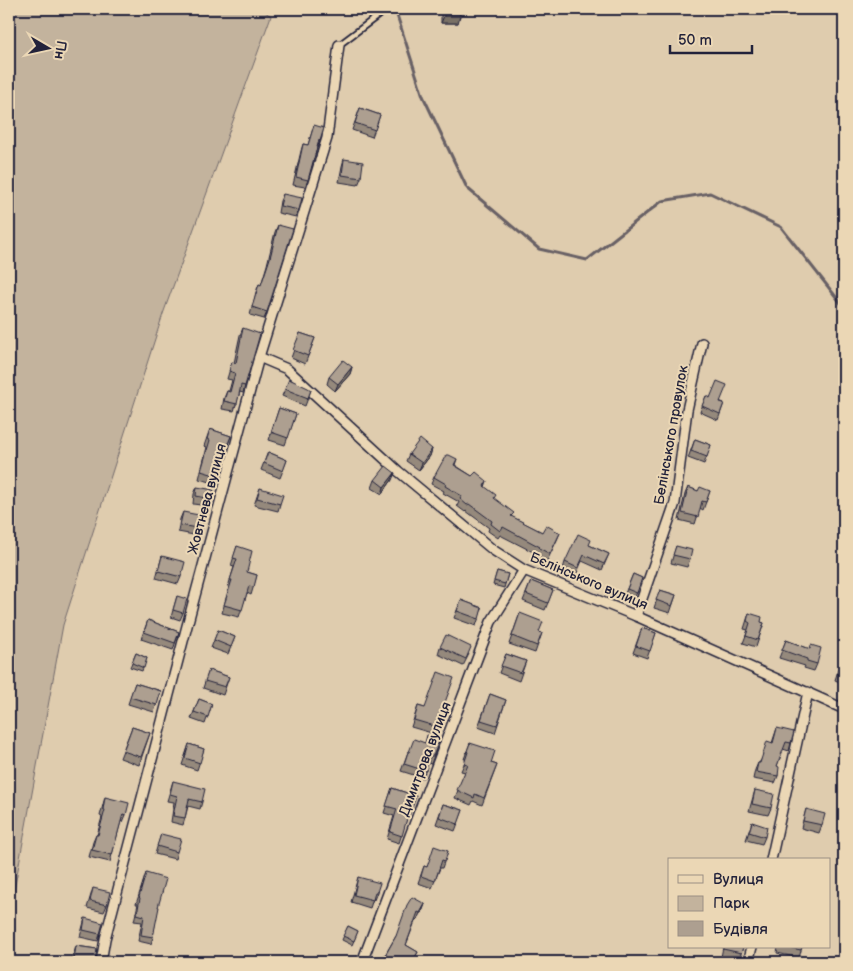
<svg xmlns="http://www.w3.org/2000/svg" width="853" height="971" viewBox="0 0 853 971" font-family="'Balsamiq Sans',sans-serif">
<rect width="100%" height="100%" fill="#dfccae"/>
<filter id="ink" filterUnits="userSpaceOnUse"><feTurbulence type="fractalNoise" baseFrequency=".02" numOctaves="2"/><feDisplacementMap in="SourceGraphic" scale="10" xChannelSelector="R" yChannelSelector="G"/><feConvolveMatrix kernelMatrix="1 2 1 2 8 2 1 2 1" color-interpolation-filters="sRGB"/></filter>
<g filter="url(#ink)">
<path fill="#c3b39d" stroke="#726a6c" d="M9 9H261L271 16 163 314 63 625 9 918Z"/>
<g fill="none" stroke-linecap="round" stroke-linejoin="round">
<path stroke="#686165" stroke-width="3" d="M396 12 423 96 467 188 539 249 587 260 662 201 710 193 781 227 844 307"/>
<defs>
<path id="lane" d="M339 45 387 9"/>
<g id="street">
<path d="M259 357 287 369 398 471 493 550 524 570 636 616 844 709"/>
<path d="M636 616 675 503 687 410 702 343"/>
<path d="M771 860 808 692"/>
<path d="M101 962 105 939 193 603 259 357 327 138 339 45"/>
<path d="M362 962 491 622 524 570"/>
<path d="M748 962 752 947"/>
</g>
</defs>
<use href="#lane" stroke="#22223b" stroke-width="8"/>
<use href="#street" stroke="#22223b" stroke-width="12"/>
<use href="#lane" stroke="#ebd7b5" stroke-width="4.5"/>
<use href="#street" stroke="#ebd7b5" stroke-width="9"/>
</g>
<g fill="#95897c" stroke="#22223b">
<path d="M441 9H460L458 23H441Z"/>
<path d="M360 108 380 115 372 137 352 130Z"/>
<path d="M314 125 320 141 317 148 308 180 305 187 293 185 301 151 303 144 308 145Z"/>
<path d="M344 159 361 178 358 185 339 182 342 166Z"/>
<path d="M283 194 299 210 296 217 278 213 280 201Z"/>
<path d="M278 225 267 312 264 319 250 315 256 292 259 284 261 285 267 265 275 232Z"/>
<path d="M243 328 245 386 243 393 240 392 234 411 222 409 224 398 227 391H229L232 380 227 379 232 362 234 363 240 335Z"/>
<path d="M300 333 315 338 305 364 291 358Z"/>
<path d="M352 367 350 374 335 391 327 384 329 377Z"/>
<path d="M285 389 311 390 305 406 282 396Z"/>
<path d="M706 396 724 403 718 420 700 412Z"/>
<path d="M279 408 296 414 285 445 269 440Z"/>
<path d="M210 429 231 436 225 453H224L215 483 199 479 207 447 204 446Z"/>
<path d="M695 439 711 445 704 464 688 458Z"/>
<path d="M432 449 430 456 419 470 406 461 409 454Z"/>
<path d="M268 452 287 460 280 478 261 470Z"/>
<path d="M457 459 455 465 472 476 487 481 485 487 495 499 512 517 542 532 560 533 557 540 547 561 537 556V554L500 535 498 538 488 531 489 528 466 511 465 512 457 506 459 502 443 493 444 491 431 484 434 477Z"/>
<path d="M375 480H392L382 494 372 488Z"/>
<path d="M197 487 212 499 209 506 193 504 194 494Z"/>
<path d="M688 487 698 491H710L703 510 700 508 695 524 679 520 685 494Z"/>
<path d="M260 488 280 504 278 511 254 505Z"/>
<path d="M183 512 202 529 199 536 178 532 180 519Z"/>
<path d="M589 545 609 554 602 570 582 561 576 575 563 569 565 562Z"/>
<path d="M237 546 247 572 257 575 251 595 247 593 239 617 222 613 229 587H228L234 567 231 566Z"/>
<path d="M676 546 690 559 687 567 671 563Z"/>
<path d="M162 556 181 577 178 584 156 578Z"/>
<path d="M497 571 508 574 504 588 493 585Z"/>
<path d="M633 574 642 578 634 600 624 596Z"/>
<path d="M531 581 553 590 545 610 523 601Z"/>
<path d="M660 590 676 595 670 613 654 608Z"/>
<path d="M177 596 183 613 180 620 171 617Z"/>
<path d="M461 600 482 608 476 626 454 618Z"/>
<path d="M520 613 539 632 542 633 535 653 509 644Z"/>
<path d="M749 613 761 622 764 623 756 647 743 643 748 630 744 629Z"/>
<path d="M148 620 179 632 173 650 141 639Z"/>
<path d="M642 628 656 633 647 658 633 653Z"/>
<path d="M218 630 235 637 228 654 211 648Z"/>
<path d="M786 640 810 649 817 664 814 671 804 668 805 666 779 658Z"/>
<path d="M440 647 469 654 463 666 438 654Z"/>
<path d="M136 653 147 658 142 671 130 667Z"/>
<path d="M506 654 526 661 519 681 499 673Z"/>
<path d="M843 655 844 656V684L835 680Z"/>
<path d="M209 670 229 677 223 695 203 688Z"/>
<path d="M135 683 161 691 154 712 128 704Z"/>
<path d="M490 694 506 700 495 733 478 727Z"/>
<path d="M199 699 212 704 205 724 191 719Z"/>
<path d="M418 706 441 713 435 734 411 727Z"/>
<path d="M132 727 150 733 139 765 120 758Z"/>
<path d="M777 728 791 743 789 751 783 749 777 766 778 776 775 783 753 779 755 770 758 763H759L772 743Z"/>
<path d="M440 739 431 764 428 763 423 778 401 771 408 752H409L425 743Z"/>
<path d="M470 743 491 763 497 765 482 805 473 801 471 805 455 798 465 772 461 771 466 759H464Z"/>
<path d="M189 744 204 749 197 770 182 765Z"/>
<path d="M173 781 202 802 200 809 188 806 185 818 183 825 171 822 174 802 167 801Z"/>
<path d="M392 788 416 796 409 816 408 815 399 843 387 839 394 816 384 813Z"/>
<path d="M755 790 771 808 768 815 749 811Z"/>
<path d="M105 797 126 815 123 822 121 821 110 862 89 857 93 842 96 835H97L102 817 100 816Z"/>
<path d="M443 804 463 810 455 831 436 824Z"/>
<path d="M806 809 822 825 819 833 801 828Z"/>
<path d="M752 822 765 837 762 844 746 840Z"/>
<path d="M161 834 177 852 175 859 155 854Z"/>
<path d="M448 851 442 868H440L432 888 418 883 424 866 427 867Z"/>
<path d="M146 873 158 907 153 937 151 944 138 941 142 922 134 921 138 904H136Z"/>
<path d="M358 877 377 892 374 900 373 899 370 908 351 902Z"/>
<path d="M93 888 107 905 104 912 87 908Z"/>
<path d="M425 904 422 912 417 920 416 919 406 945 418 952 413 962H381L396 936Z"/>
<path d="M85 918 100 934 98 941 80 937Z"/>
<path d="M348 926 358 931 352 945 342 940Z"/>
<path d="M76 946 97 949 95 962H72L74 953Z"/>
<path d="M723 947H743L739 961 721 957Z"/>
<path d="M778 947H802L799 958 777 953Z"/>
</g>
<g fill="#796f65" stroke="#22223b">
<path d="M444 16H460L458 23H441Z"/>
<path d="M352 367 350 374 335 391 338 384Z"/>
<path d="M432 449 430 456 419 470 422 463Z"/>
<path d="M395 473 392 480 382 494 384 487Z"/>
<path d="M425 904 422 912 417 920 420 913Z"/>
<path d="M74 959 95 962H73Z"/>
</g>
<g fill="#ad9f90" stroke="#22223b">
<rect x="444" y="9" width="16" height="7"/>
<path d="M360 108 380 115 375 130 355 123Z"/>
<path d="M314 125 324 128 320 141 319 140 308 180 296 177 303 144 308 145Z"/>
<path d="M344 159 363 162 361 178 342 175Z"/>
<path d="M283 194 302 198 299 210 280 206Z"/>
<path d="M278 225 293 229 267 312 252 307 259 284 261 285 270 258Z"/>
<path d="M243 328 260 334 245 386 241 385 237 404 224 401 227 391 230 392 235 373 229 371 232 362 236 363Z"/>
<path d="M300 333 315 338 308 356 293 350Z"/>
<path d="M343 360 352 367 338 384 329 377Z"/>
<path d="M289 379 308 388 311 390 308 398 285 389Z"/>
<path d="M717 381 727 385 720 402 724 403 720 414 702 406 706 396 710 398Z"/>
<path d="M279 408 296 414 288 438 271 432Z"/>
<path d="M210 429 231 436 227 446 226 445 218 476 201 471 210 440 207 439Z"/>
<path d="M420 439 432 449 422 463 409 454Z"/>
<path d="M695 439 711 445 707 457 691 451Z"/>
<path d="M268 452 287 460 283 471 264 463Z"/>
<path d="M446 455H449L457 459 454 465 472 476 476 472 487 481 484 486 496 495 494 498 514 513 511 516 542 532 546 525 560 533 550 554 539 548 540 547 503 527 500 531 491 524 492 521 469 504 467 505 460 499 462 496 445 486 446 484 434 477Z"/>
<path d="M386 466 395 473 384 487 375 480Z"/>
<path d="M197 487 214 490 212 499 196 496Z"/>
<path d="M688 487 698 491 700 487 710 491 706 502 702 501 698 517 682 513Z"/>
<path d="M260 488 283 495 280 504 257 498Z"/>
<path d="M183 512 204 516 202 529 180 525Z"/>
<path d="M578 534 591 540 589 545 609 554 604 564 584 555 578 568 565 562Z"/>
<path d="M237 546 252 551 247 572 257 575 254 587 249 586 242 610 224 605 232 580H230L237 559 233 558Z"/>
<path d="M676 546 692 550 690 559 673 555Z"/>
<path d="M162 556 185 562 181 577 158 571Z"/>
<path d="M497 571 508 574 505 584 494 581Z"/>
<path d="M633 574 642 578 637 593 627 589Z"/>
<path d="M531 581 553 590 548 603 526 594Z"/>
<path d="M660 590 676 595 672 606 656 600Z"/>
<path d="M177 596 187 599 183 613 173 610Z"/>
<path d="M461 600 482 608 479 619 457 611Z"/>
<path d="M520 613 543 622 539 632 542 633 537 646 512 636Z"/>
<path d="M749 613 762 617 761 622 764 623 758 640 746 636 750 623 747 621Z"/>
<path d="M148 620 179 632 175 643 144 632Z"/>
<path d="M642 628 656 633 650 651 636 646Z"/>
<path d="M218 630 235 637 231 647 214 640Z"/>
<path d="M446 635 471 647 466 659 440 647Z"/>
<path d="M786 640 810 649 811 645 821 648 817 664 807 661V659L782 650Z"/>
<path d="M136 653 147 658 144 668 132 663Z"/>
<path d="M506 654 526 661 521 673 501 666Z"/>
<path d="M843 655 844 656V675L837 673Z"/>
<path d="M209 670 229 677 225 687 205 681Z"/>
<path d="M438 672 454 678 441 713H442L438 727 414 720 418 706 425 708Z"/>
<path d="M135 683 161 691 157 705 130 697Z"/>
<path d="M490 694 506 700 497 725 481 720Z"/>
<path d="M199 699 212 704 208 717 194 712Z"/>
<path d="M132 727 150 733 141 757 123 751Z"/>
<path d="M777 728 794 732 791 743 786 742 777 766 779 767 778 776 756 772 758 763H760L767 741 773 743Z"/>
<path d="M427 735 440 739 433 756H430L426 771 404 764 408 752H409L414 739 425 743Z"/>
<path d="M470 743 495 751 491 763 497 765 484 798 475 794 474 798 457 790 468 765 464 764 468 752 467 751Z"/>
<path d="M189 744 204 749 200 763 185 758Z"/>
<path d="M173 781 205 789 202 802 189 799 185 818 173 816 177 796 170 794Z"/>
<path d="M392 788 416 796 412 808H410L402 836 390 832 397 809 386 806Z"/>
<path d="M755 790 774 794 771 808 752 804Z"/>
<path d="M105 797 129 803 126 815 123 814 112 855 92 850 96 835H98L105 810 103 809Z"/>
<path d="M443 804 463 810 458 824 439 817Z"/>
<path d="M806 809 825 814 822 825 803 821Z"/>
<path d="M752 822 767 827 765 837 749 832Z"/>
<path d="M161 834 181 839 177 852 157 846Z"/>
<path d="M434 846 448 851 445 861 442 860 435 881 421 876 424 866 427 867Z"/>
<path d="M146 873 166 879 158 907H159L153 937 141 935 144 916 137 914 140 898 139 897Z"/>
<path d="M358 877 380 883 377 892H375L373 900 354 895Z"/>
<path d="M93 888 110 892 107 905 90 901Z"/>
<path d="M412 897 425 904 420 913 418 912 406 945 418 952 412 962 408 960 407 962H385L382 961 396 936 407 905Z"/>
<path d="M85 918 103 923 100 934 83 930Z"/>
<path d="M348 926 358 931 354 941 343 936Z"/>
<path d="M76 946 97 949 95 962 74 959Z"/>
<path d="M724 947H743L741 953 723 949Z"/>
<path d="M787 947H802L801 950Z"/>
</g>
</g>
<g text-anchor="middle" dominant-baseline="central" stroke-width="4" stroke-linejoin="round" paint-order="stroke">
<g font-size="14" fill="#22223b" stroke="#ebd7b5">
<text transform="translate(671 435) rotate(-80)">Белінського провулок</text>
<text transform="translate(207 499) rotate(-75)">Жовтнева вулиця</text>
<text transform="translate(589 581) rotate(23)">Бєлінського вулиця</text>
<text transform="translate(425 759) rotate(-69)">Димитрова вулиця</text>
</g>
</g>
<rect width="853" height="971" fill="none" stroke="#ebd7b5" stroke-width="30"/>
<rect x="15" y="15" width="823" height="941" fill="none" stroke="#22223b" stroke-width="2" filter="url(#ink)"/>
<rect x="668" y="858" width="162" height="90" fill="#ebd7b5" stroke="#9b8f84"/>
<rect x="678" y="875" width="25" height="8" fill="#ebd7b5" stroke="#9b8f84"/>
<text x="713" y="884" font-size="15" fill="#22223b">Вулиця</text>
<rect x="678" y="896" width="25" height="15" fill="#c3b39d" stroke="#9b8f84"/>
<text x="713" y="908" font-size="15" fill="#22223b">Парк</text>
<rect x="678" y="921" width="25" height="15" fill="#ad9f90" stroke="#9b8f84"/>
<text x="713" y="934" font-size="15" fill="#22223b">Будівля</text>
<g transform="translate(48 48) rotate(99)" stroke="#ebd7b5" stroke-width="4" paint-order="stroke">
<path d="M0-4L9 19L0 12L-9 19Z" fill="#22223b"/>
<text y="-8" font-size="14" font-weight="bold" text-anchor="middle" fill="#22223b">Пн</text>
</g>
<path d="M670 45v8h82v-8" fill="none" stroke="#22223b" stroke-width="2.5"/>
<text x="678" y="45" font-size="15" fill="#22223b" stroke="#ebd7b5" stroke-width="4" paint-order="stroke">50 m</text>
</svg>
